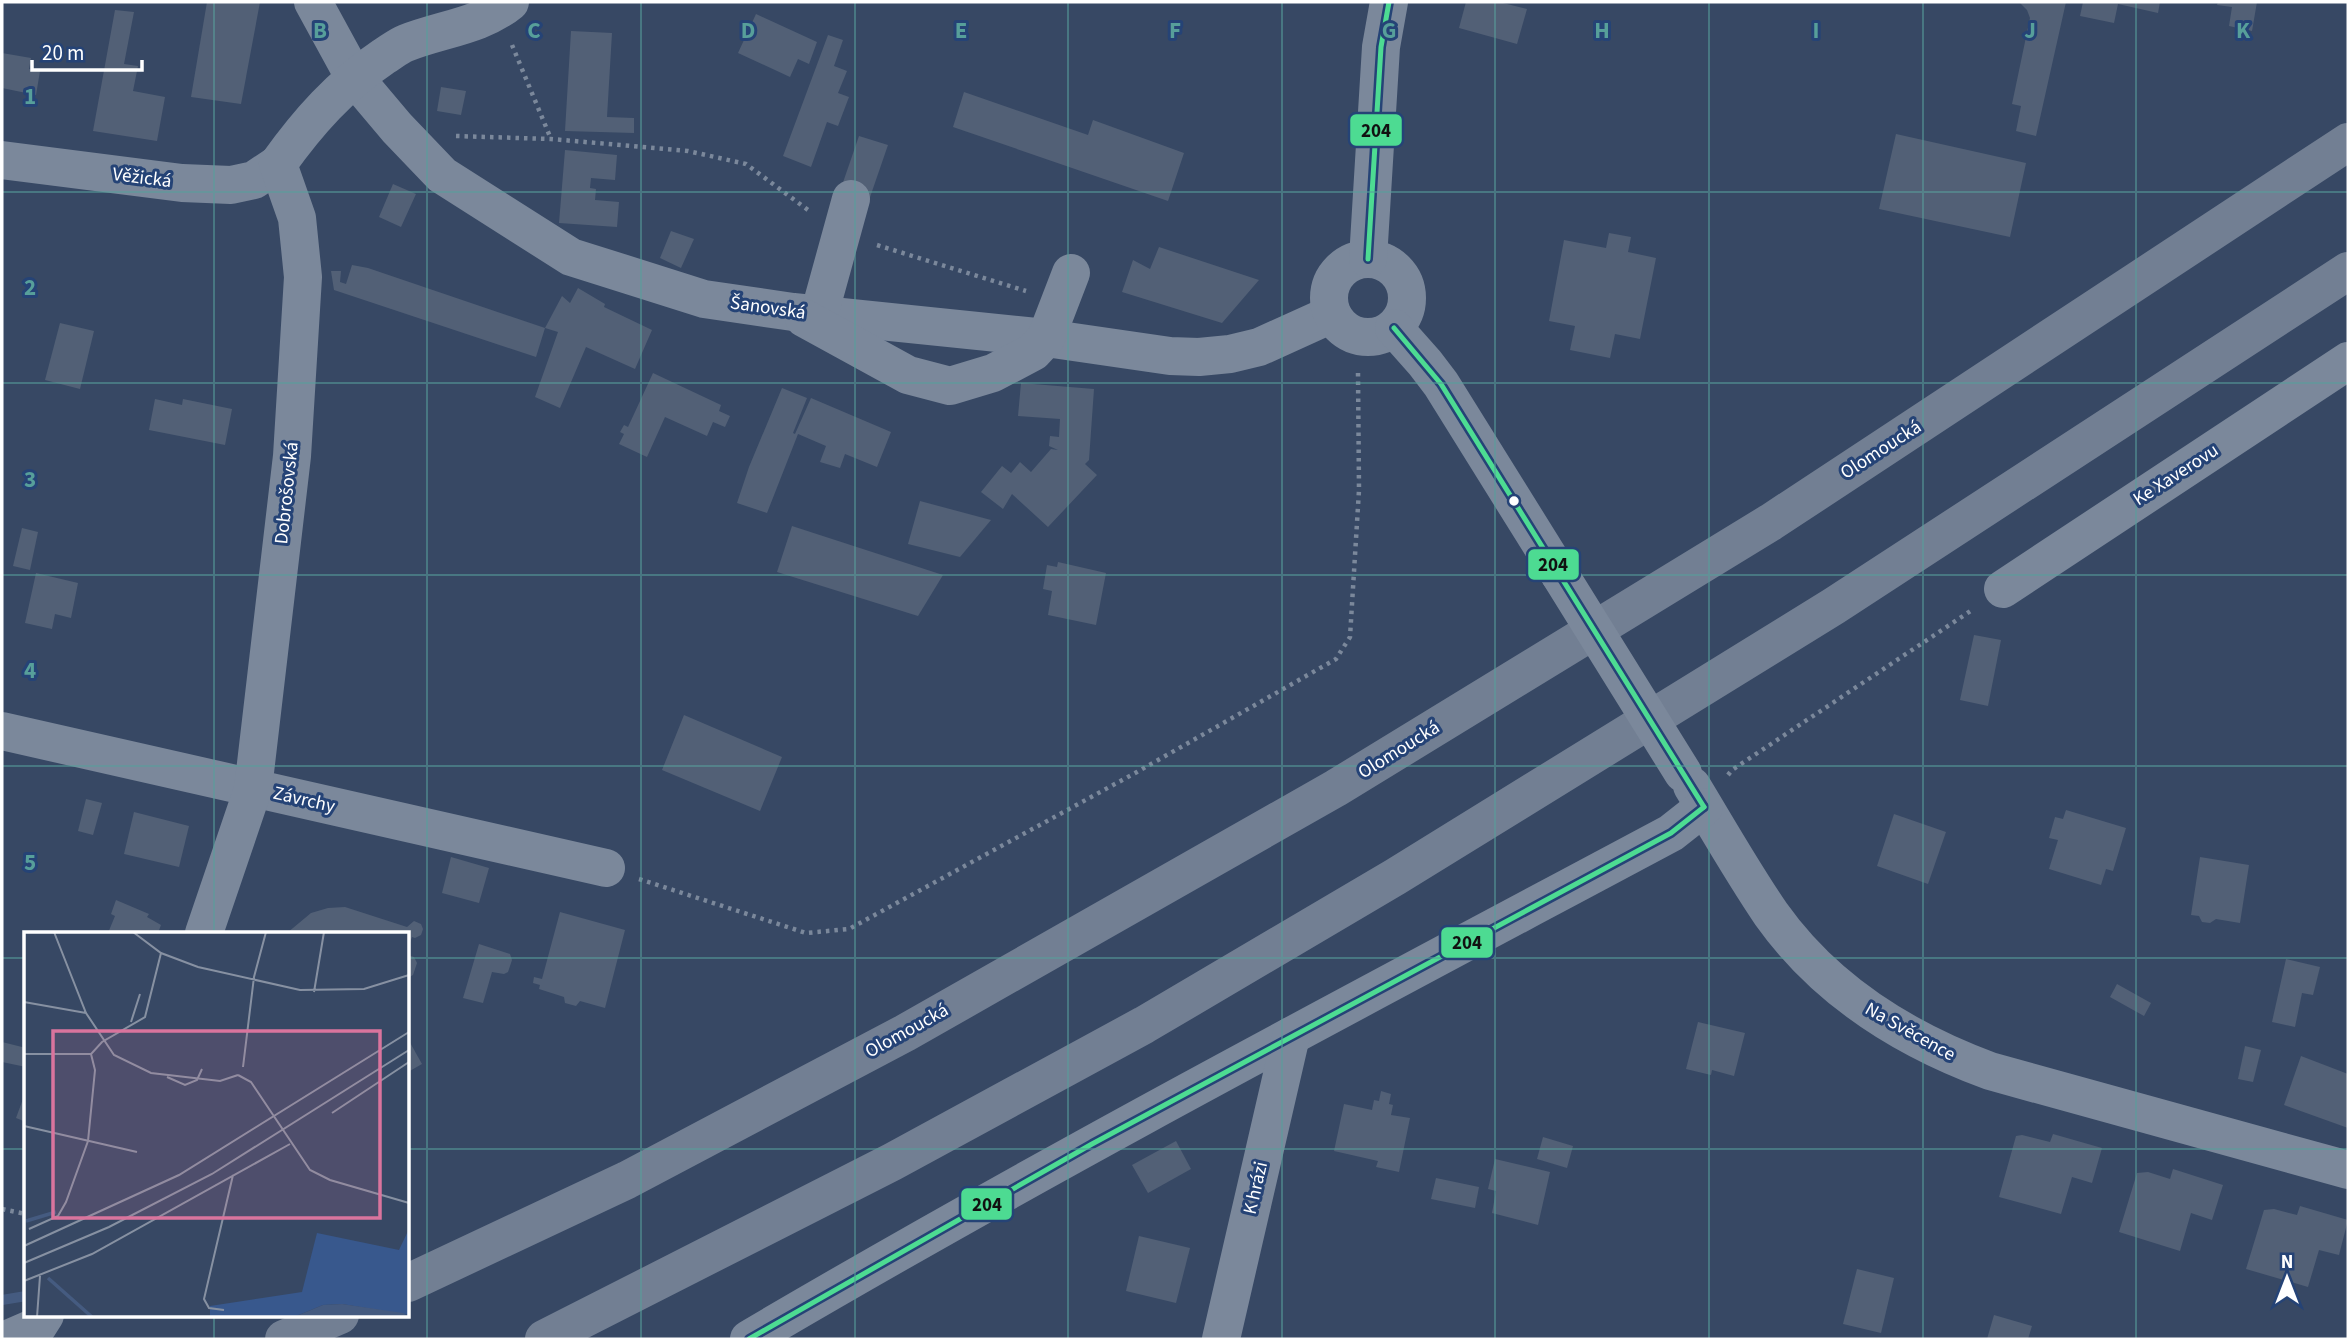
<svg xmlns="http://www.w3.org/2000/svg" width="2350" height="1341" viewBox="0 0 2350 1341" font-family="'Source Sans 3',sans-serif">
<rect width="100%" height="100%" fill="#374864"/>
<g fill="none" stroke-linecap="round" stroke-linejoin="round">
<path stroke="#455b80" stroke-width="10" d="M2 1300 26 1296"/>
</g>
<g fill="#526076">
<path d="M207 2H260L241 104 191 97Z"/>
<path d="M1466 2H1499L1527 9 1517 44 1459 28Z"/>
<path d="M2019 2H2066L2036 136 2016 131 2021 106 2012 104 2030 18 2027 10Z"/>
<path d="M2083 2H2160L2158 13 2118 4 2114 23 2080 16Z"/>
<path d="M2218 2H2257L2252 31 2229 26 2232 7 2217 5Z"/>
<path d="M115 10 134 12 124 64 138 66 133 91 165 97 157 141 93 131Z"/>
<path d="M756 14 817 42 809 64 798 59 790 77 738 53Z"/>
<path d="M571 31 612 33 607 117 634 118V133L565 131Z"/>
<path d="M828 35 843 40 834 66 847 71 838 93 849 97 838 126 827 122 811 167 783 156Z"/>
<path d="M2 53 31 58 29 69 40 71 36 95 2 88Z"/>
<path d="M441 87 466 91 461 115 437 111Z"/>
<path d="M964 92 1088 135 1093 120 1184 153 1168 201 953 127Z"/>
<path d="M1896 134 2026 163 2010 237 1879 209Z"/>
<path d="M859 136 888 145 868 203 839 194Z"/>
<path d="M565 150 617 155 615 180 591 178 590 188 596 189 595 200 619 202 617 227 559 223Z"/>
<path d="M393 184 416 194 401 227 379 217Z"/>
<path d="M671 231 694 239 681 268 660 258Z"/>
<path d="M1609 233 1631 237 1628 252 1656 258 1640 339 1615 334 1610 358 1570 350 1575 326 1549 321 1564 240 1606 248Z"/>
<path d="M1159 247 1259 280 1222 323 1122 292 1133 260 1150 269Z"/>
<path d="M352 265 368 268 545 328 536 357 334 290 331 271H341L340 282 346 284Z"/>
<path d="M578 288 605 304 604 307 652 330 635 369 586 347 560 408 535 397 558 332 545 328 562 296 570 303Z"/>
<path d="M60 323 94 331 80 389 45 380Z"/>
<path d="M653 373 721 405 719 411 730 416 725 427 713 422 707 436 665 417 647 457 619 444 624 434 620 432 624 425 628 427Z"/>
<path d="M1021 383 1094 389 1089 460 1085 464 1097 475 1048 527 1012 494 1003 509 981 492 1002 466 1011 473 1020 462 1031 472 1051 449 1058 450 1049 446 1050 436 1059 437 1060 419 1018 416Z"/>
<path d="M782 388 807 398 793 433 795 434 811 398 891 432 877 467 845 454 840 468 820 462 826 446 798 434 767 513 737 503 749 467Z"/>
<path d="M155 399 182 405 183 399 232 409 225 445 149 430Z"/>
<path d="M920 501 991 520 960 557 908 544Z"/>
<path d="M792 526 943 575 918 616 777 572Z"/>
<path d="M22 528 38 532 30 570 13 566Z"/>
<path d="M1058 562 1106 573 1096 625 1048 615 1052 591 1043 589 1047 565 1057 567Z"/>
<path d="M36 573 78 583 71 618 55 614 52 629 25 623Z"/>
<path d="M1974 635 2001 640 1988 706 1960 700Z"/>
<path d="M684 715 782 757 760 811 662 770Z"/>
<path d="M86 799 102 803 93 835 78 831Z"/>
<path d="M2066 810 2126 828 2113 871 2106 869 2101 885 2049 869 2058 840 2049 838 2055 817 2063 819Z"/>
<path d="M134 812 189 826 179 867 124 854Z"/>
<path d="M1894 814 1946 832 1928 884 1877 866Z"/>
<path d="M451 857 489 868 479 903 442 893Z"/>
<path d="M2200 857 2249 865 2240 923 2216 919 2210 923 2202 922 2199 916 2191 915Z"/>
<path d="M116 900 149 914 147 917 161 925 158 933H108L115 916 111 914Z"/>
<path d="M345 907 407 927 414 921 421 924 423 929 421 935 415 938 412 937 408 948V933H287L311 913 328 908Z"/>
<path d="M560 912 625 930 605 1008 580 1001 576 1006 565 1003 564 997 539 989 540 985 533 983 534 977 542 979Z"/>
<path d="M479 944 510 954 512 960 508 972 504 974 492 972 483 1003 463 998Z"/>
<path d="M408 955 414 957 417 963 413 975 408 978Z"/>
<path d="M2286 959 2320 967 2313 995 2302 993 2295 1027 2272 1022Z"/>
<path d="M2117 984 2151 1003 2144 1016 2110 997Z"/>
<path d="M1698 1022 1745 1033 1734 1076 1712 1070 1711 1075 1686 1069Z"/>
<path d="M408 1039 422 1064 408 1072Z"/>
<path d="M2 1042 26 1048V1067L2 1062Z"/>
<path d="M2245 1046 2261 1050 2253 1082 2238 1079Z"/>
<path d="M2301 1056 2348 1074V1128L2284 1105Z"/>
<path d="M1381 1091 1391 1094 1389 1104 1393 1105 1391 1115 1410 1118 1399 1172 1376 1167 1378 1161 1334 1151 1344 1104 1372 1110 1374 1100 1379 1101Z"/>
<path d="M23 1099 26 1100V1122L16 1118Z"/>
<path d="M2053 1134 2102 1148 2092 1183 2072 1177 2061 1214 1999 1197 2016 1136 2022 1135 2050 1142Z"/>
<path d="M1543 1137 1573 1146 1567 1168 1537 1159Z"/>
<path d="M1176 1141 1191 1169 1148 1193 1132 1165Z"/>
<path d="M1495 1159 1550 1172 1538 1225 1492 1213 1496 1191 1488 1189Z"/>
<path d="M2173 1169 2223 1185 2212 1220 2191 1213 2180 1251 2119 1232 2137 1173 2148 1172 2170 1179Z"/>
<path d="M1436 1178 1479 1187 1475 1208 1431 1199Z"/>
<path d="M2300 1206 2348 1220 2339 1255 2319 1250 2308 1287 2246 1269 2264 1210 2274 1209 2297 1215Z"/>
<path d="M1139 1236 1190 1248 1176 1303 1126 1291Z"/>
<path d="M1857 1269 1894 1278 1881 1333 1843 1324Z"/>
<path d="M1994 1315 2032 1326 2028 1339H1987Z"/>
</g>
<g fill="none" stroke-linecap="round" stroke-linejoin="round">
<g stroke="#7b889b" stroke-width="4.5" stroke-dasharray="3.5 5" stroke-linecap="butt">
<path d="M512 45 551 139"/>
<path d="M456 136 551 139 688 151 746 164 808 210"/>
<path d="M877 245 1026 291"/>
<path d="M1728 775 1732 770 1972 610"/>
<path d="M639 879 806 933 849 929 1137 772 1336 659 1350 637 1359 490 1358 373"/>
<path d="M2 1209 26 1214"/>
</g>
<g stroke="#7b889b" stroke-width="38">
<path d="M313 2 354 77 397 128 442 175 571 257 704 299 793 312 1046 338 1170 356 1199 357 1230 354 1259 347 1332 314"/>
<path d="M2 160 182 183 231 185 254 180 278 164"/>
<circle cx="1368" cy="298" r="39"/>
<path d="M1368 259 1381 47 1389 2"/>
<path d="M819 315 851 199"/>
<path d="M804 318 908 375 950 386 993 373 1033 352 1046 338 1071 273"/>
<path d="M1394 328 1425 363 1441 384 1560 575"/>
<path d="M2003 589 2348 361"/>
<path d="M2 731 606 868"/>
<path d="M1692 786C1718 829 1743 873 1771 914 1825 990 1903 1039 1990 1071L2348 1170"/>
<path d="M204 933 253 789 292 456 303 277 297 218 278 164C308 122 340 86 383 57 390 53 398 46 406 43 441 29 481 26 510 2"/>
<path d="M8 1339 38 1326 45 1315"/>
<path d="M749 1339C1051 1161 1362 998 1671 833L1704 807"/>
<path d="M1221 1339 1291 1036"/>
</g>
<g stroke="#727f93" stroke-width="38">
<path d="M408 1283 627 1180 905 1033 1336 788 1771 522 2348 142"/>
<path d="M284 1339 340 1315"/>
<path d="M544 1339 892 1162 1144 1025 1395 877 1834 606 2348 271"/>
</g>
<path stroke="#7b889b" stroke-width="38" d="M1560 575 1683 773"/>
<defs>
<g id="bus-1">
<path d="M1368 259 1381 47 1389 2"/>
<path d="M1394 328 1441 384 1704 807"/>
<path d="M749 1339 1092 1144 1671 833 1704 807"/>
</g>
</defs>
<use href="#bus-1" stroke="#254376" stroke-width="10"/>
<use href="#bus-1" stroke="#4ddb92" stroke-width="5"/>
</g>
<path fill="none" stroke="#579f9a" stroke-width="2" stroke-opacity="0.55" d="M214 2V933M427 2V1339M641 2V1339M855 2V1339M1068 2V1339M1282 2V1339M1495 2V1339M1709 2V1339M1923 2V1339M2136 2V1339M2 192H2348M2 383H2348M2 575H2348M2 766H2348M2 958H26M408 958H2348M2 1149H26M408 1149H2348M214 1315V1339"/>
<circle fill="#fff" stroke="#254376" stroke-width="2.5" cx="1514" cy="501" r="6"/>
<g text-anchor="middle" dominant-baseline="central" stroke-width="6" stroke-linejoin="round" paint-order="stroke">
<g font-size="19" fill="#fff" stroke="#254376">
<text transform="translate(142 178) rotate(7)">Věžická</text>
<text transform="translate(768 308) rotate(8)">Šanovská</text>
<text transform="translate(1881 450) rotate(-33)">Olomoucká</text>
<text transform="translate(2176 475) rotate(-33)">Ke Xaverovu</text>
<text transform="translate(287 493) rotate(-84)">Dobrošovská</text>
<text transform="translate(1399 750) rotate(-32)">Olomoucká</text>
<text transform="translate(304 800) rotate(13)">Závrchy</text>
<text transform="translate(907 1031) rotate(-29)">Olomoucká</text>
<text transform="translate(1910 1032) rotate(29)">Na Svěcence</text>
<text transform="translate(1256 1188) rotate(-77)">K hrázi</text>
</g>
</g>
<g transform="translate(24 932)">
<rect width="385" height="385" fill="#374864"/>
<path d="M385 297V383L318 372 299 373 270 385H186V374L278 360 293 301 375 318Z" fill="#38588d"/>
<path d="M318 372 379 381 385 385H270L299 373Z" fill="#455b80"/>
<path fill="none" stroke="#455b80" stroke-width="3.5" d="M2 289 32 280M24 346 68 385"/>
<path fill="none" stroke="#8791a2" stroke-width="2" d="M30 0 62 81 90 123 127 141 196 149 214 143M109 0 137 21 174 35 276 58 340 57 385 43M290 60 300 0M0 70 62 81M107 90 116 62M0 122H67M219 135 230 45 242 0M214 143 227 150 286 238 306 248 385 271M143 145 161 153 173 148 178 137M308 181 385 130M0 194 113 220M5 297 34 284 42 270 64 209 71 138 67 122 78 110 121 85 137 21M0 314 155 243 385 100M0 331 85 295 188 242 385 118M0 349 68 322 266 212M200 378 185 376 180 367 209 243M13 385 16 344"/>
<path fill="#da749d" fill-opacity="0.15" stroke="#da749d" stroke-width="3.5" d="M29 99H356V286H29Z"/>
<rect width="385" height="385" fill="none" stroke="#fff" stroke-width="3.5"/>
</g>
<g font-size="23" text-anchor="middle" font-weight="bold" fill="#579f9a" stroke="#254376" stroke-width="6" stroke-linejoin="round" paint-order="stroke">
<text x="320" y="38">B</text>
<text x="534" y="38">C</text>
<text x="748" y="38">D</text>
<text x="961" y="38">E</text>
<text x="1175" y="38">F</text>
<text x="1389" y="38">G</text>
<text x="1602" y="38">H</text>
<text x="1816" y="38">I</text>
<text x="2030" y="38">J</text>
<text x="2243" y="38">K</text>
<text x="30" y="104">1</text>
<text x="30" y="295">2</text>
<text x="30" y="487">3</text>
<text x="30" y="678">4</text>
<text x="30" y="870">5</text>
</g>
<g stroke="#254376" stroke-width="2.5">
<rect x="1349" y="113" width="54" height="34" rx="7" fill="#4ddb92"/>
<rect x="1527" y="548" width="53" height="33" rx="7" fill="#4ddb92"/>
<rect x="1440" y="926" width="54" height="33" rx="7" fill="#4ddb92"/>
<rect x="960" y="1187" width="53" height="34" rx="7" fill="#4ddb92"/>
</g>
<g font-size="19" text-anchor="middle" font-weight="bold" fill="#111">
<text x="1376" y="137">204</text>
<text x="1553" y="571">204</text>
<text x="1467" y="949">204</text>
<text x="987" y="1211">204</text>
</g>
<rect width="2350" height="1341" fill="none" stroke="#ffffff" stroke-width="7"/>
<g transform="translate(2287 1278)" stroke="#254376" stroke-width="5" paint-order="stroke">
<path d="M0-5L12 26L0 18L-12 26Z" fill="#ffffff"/>
<text y="-10" font-size="19" font-weight="bold" text-anchor="middle" fill="#ffffff">N</text>
</g>
<path d="M32 60v10h110v-10" fill="none" stroke="#ffffff" stroke-width="3.5"/>
<text x="42" y="60" font-size="21" fill="#ffffff" stroke="#254376" stroke-width="5" paint-order="stroke">20 m</text>
</svg>
